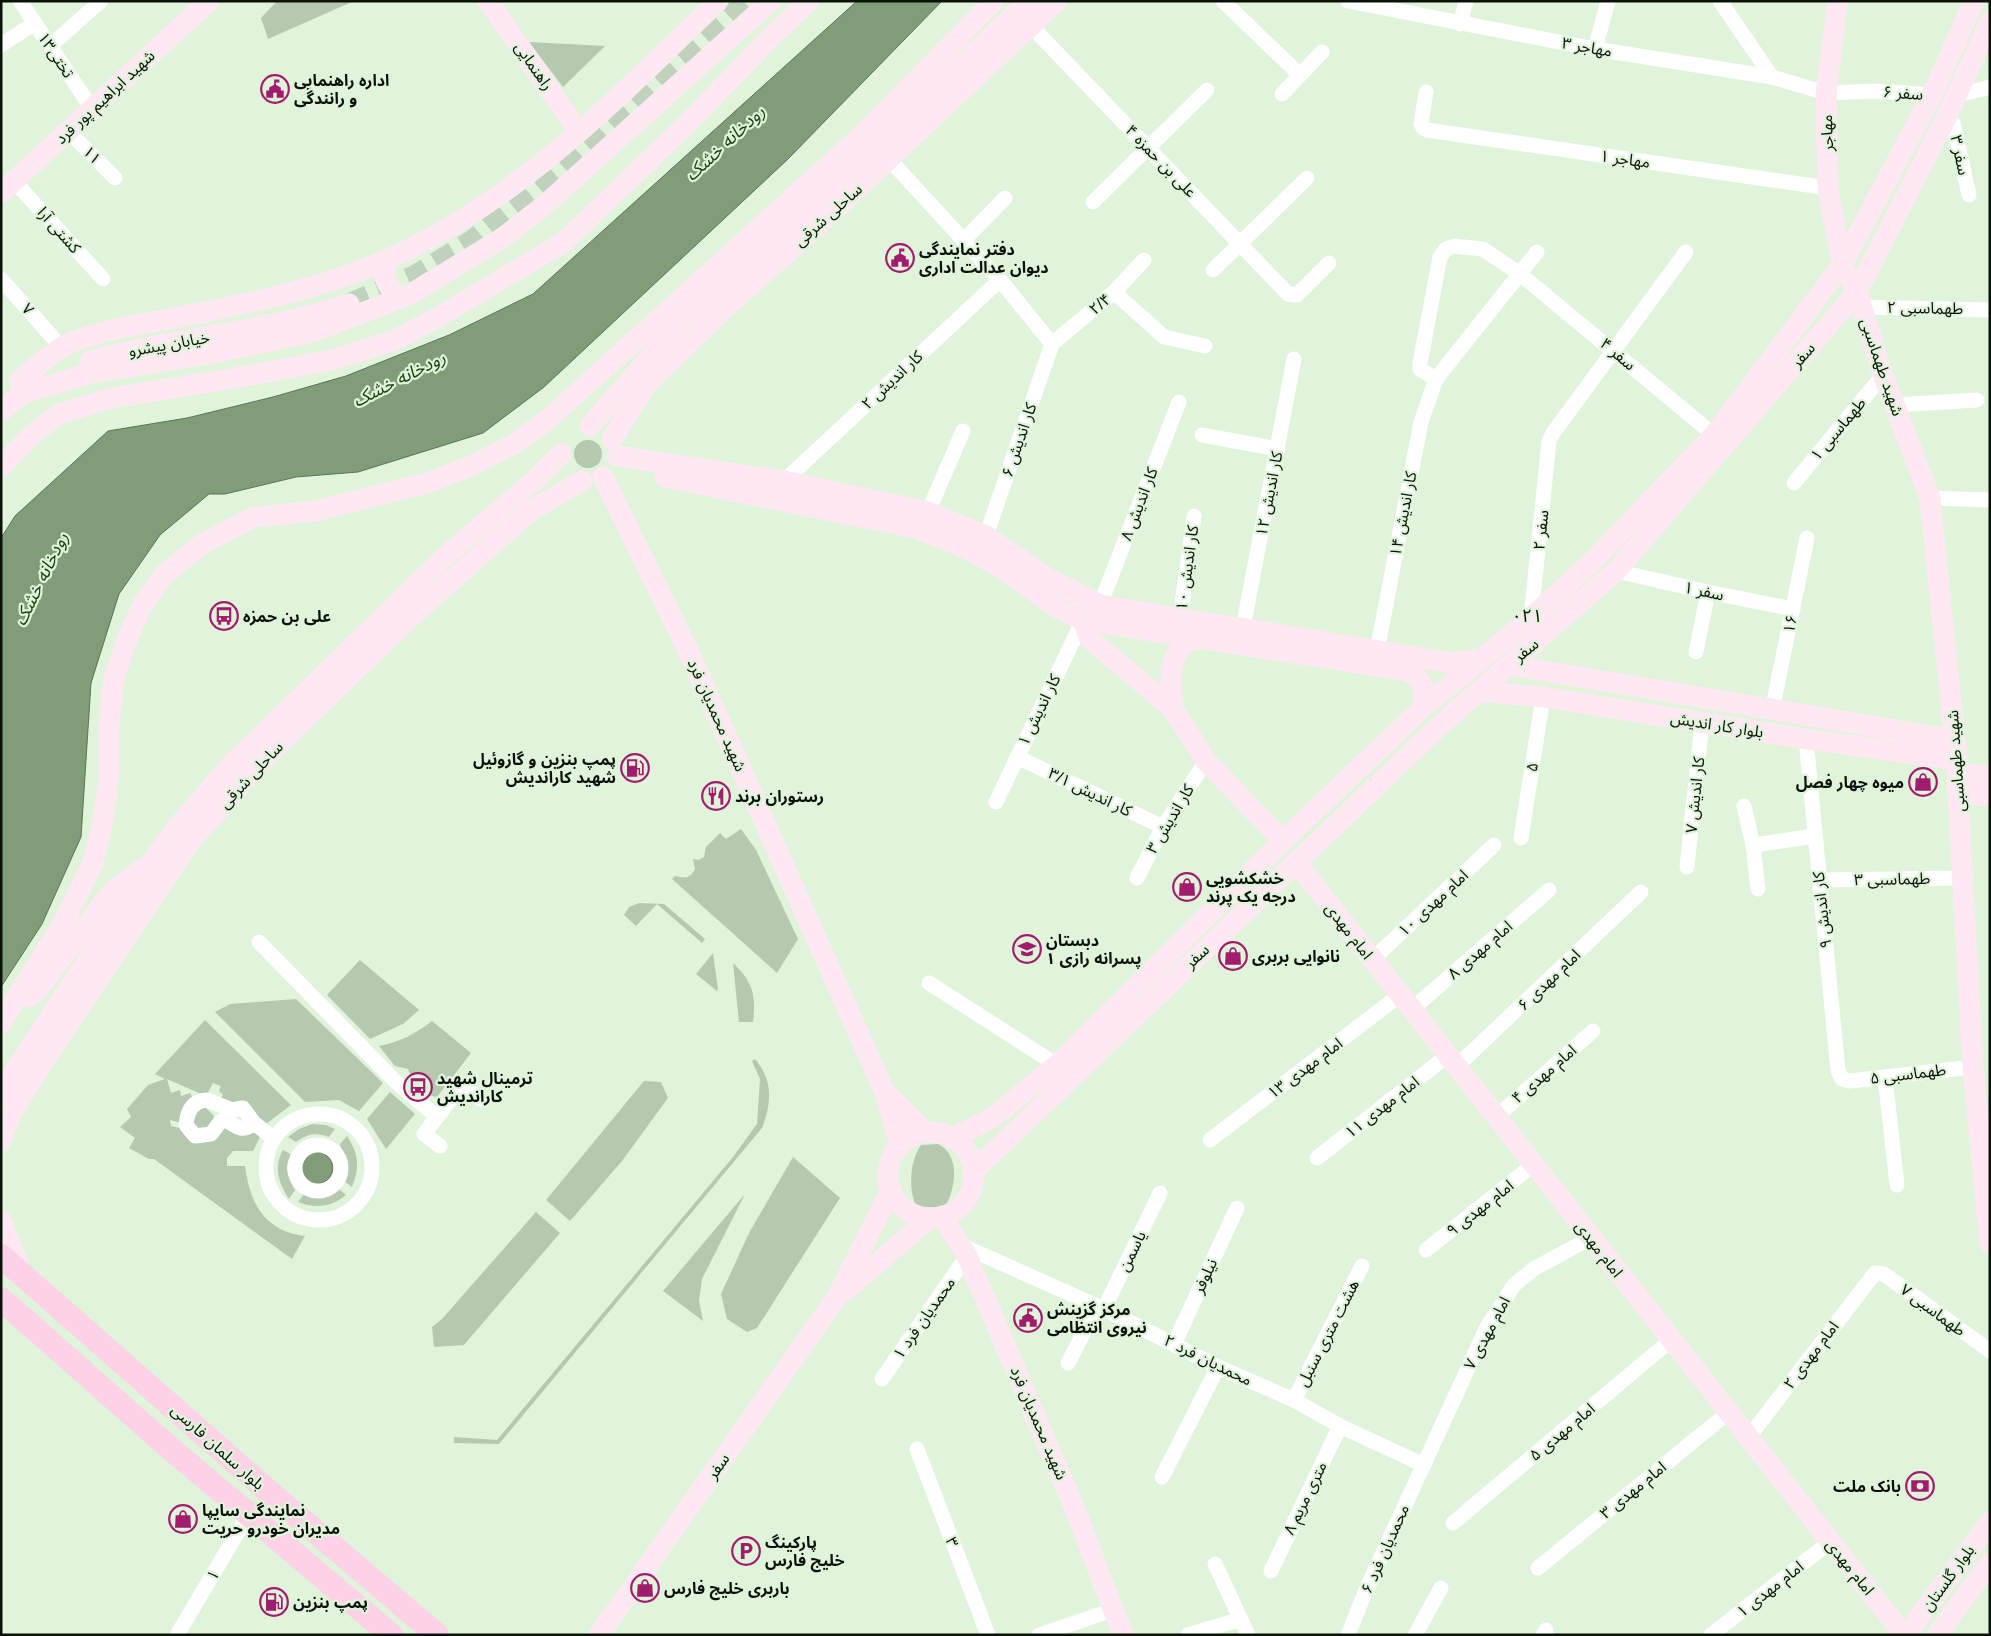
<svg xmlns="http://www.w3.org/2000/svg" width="1991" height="1636" viewBox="0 0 1991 1636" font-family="Arial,'Noto Sans Arabic',sans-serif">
<rect width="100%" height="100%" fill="#e0f3db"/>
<g fill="#b5c9b0">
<path d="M277 1H354L268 39 261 18Z"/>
<path d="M529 42 605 46 563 87Z"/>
<circle cx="588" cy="454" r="14"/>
<path d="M741 829 756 850 798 939 777 973 672 879 675 876C685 878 690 879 695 869L693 859 699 860 704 857 706 847 720 833 726 839Z"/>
<path d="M639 903 664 904 705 939 702 943 657 904 636 926 624 915 629 907Z"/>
<path d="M713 953 718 989 717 991 696 974Z"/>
<path d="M360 960 419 1010 403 1024 370 1039 327 995Z"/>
<path d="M733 963C753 982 756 995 753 1022H739Z"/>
<path d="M296 999 383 1083 359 1111 339 1100 305 1102 215 1012 230 1004Z"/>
<path d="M205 1020 291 1105 266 1124 220 1100 223 1095 219 1091 221 1086 213 1083 206 1096 167 1079 171 1093 180 1090 181 1096 190 1093 194 1100 182 1123 170 1120 171 1126C200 1135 233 1118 261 1135L253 1151H233L227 1158V1166H245C250 1203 264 1231 305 1236L292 1259 154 1159H149L129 1148 135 1138 120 1127 131 1117 127 1109 148 1085 165 1079 155 1074Z"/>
<path d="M432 1021 471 1053 437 1097C422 1095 413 1082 408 1069L395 1066 379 1046C400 1042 415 1034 432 1021Z"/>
<path d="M755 1059C773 1080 772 1103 762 1128L499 1444 454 1443V1437L497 1440 733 1157 757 1124 760 1079 752 1061Z"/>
<path d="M644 1081 661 1082 668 1098 622 1161 570 1221 546 1200Z"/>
<path d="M390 1092 415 1114 386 1149 367 1119Z"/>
<path d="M205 1107 214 1116 212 1127 195 1130 190 1114Z"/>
<path d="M312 1124 326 1125 335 1129 329 1137C315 1132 308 1134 296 1142L288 1137 299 1129Z"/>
<path d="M347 1136C359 1154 360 1167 352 1187L344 1181 347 1164 340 1144Z"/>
<path d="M938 1144C960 1155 956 1186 946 1205 935 1209 927 1208 916 1206 908 1188 910 1161 921 1145Z"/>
<path d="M283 1150 292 1155C282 1166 289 1179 295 1190L289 1199C279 1183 273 1168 283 1150Z"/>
<path d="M793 1157 840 1198 757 1328 747 1332 727 1319 721 1294 749 1233Z"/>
<path d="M337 1187 346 1195C332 1207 315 1209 298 1202L304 1194C317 1196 325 1196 337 1187Z"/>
<path d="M745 1194 702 1279 699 1301 703 1321 663 1291Z"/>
<path d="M536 1212 560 1233 464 1345 434 1347 432 1327 442 1319Z"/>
</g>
<g fill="#809c78" stroke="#5d7357">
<path d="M857 1H942L787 160 544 387 483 433 358 472 296 477 225 494H209L160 535 119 594 91 683 81 837 42 924 1 987V538L15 516 108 431 187 418 273 397 346 376 449 335 533 294Z"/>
<circle cx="317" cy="1168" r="16"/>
</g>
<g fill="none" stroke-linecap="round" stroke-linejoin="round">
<path stroke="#c0d1bc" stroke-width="21" stroke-dasharray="21 11" stroke-linecap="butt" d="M349 304 414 276 473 240 548 179 747 1"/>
<g stroke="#fff" stroke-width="15">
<path d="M20 1 92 109"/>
<path d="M1223 1 1300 75"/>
<path d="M1348 1 1595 49 1772 77 1826 93 1874 91 1932 95"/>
<path d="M1720 1 1772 77"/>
<path d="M1460 24 1466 1"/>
<path d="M1031 26 1288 294 1297 295 1329 263"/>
<path d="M1 45 35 23"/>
<path d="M50 46 101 1"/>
<path d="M1595 49 1608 1"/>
<path d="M1426 92 1421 124 1423 128 1427 130 1828 188"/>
<path d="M1282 94 1322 52"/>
<path d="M1955 96 1990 87"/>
<path d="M1945 120 1953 123 1969 195"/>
<path d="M68 131 115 178"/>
<path d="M889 159 1000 280 1052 344"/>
<path d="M14 181 103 279"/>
<path d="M1093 202 1207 90"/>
<path d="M964 240 1005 198"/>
<path d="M1213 270 1307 178"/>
<path d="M1 279 54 339"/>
<path d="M1114 292 1164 337 1205 346"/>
<path d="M1860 307 1990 310"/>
<path d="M1052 344 1114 292 1144 260"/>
<path d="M1436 379 1420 369V363L1440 257 1446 249 1454 246 1483 249 1520 274 1714 435"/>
<path d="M1895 405 1977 400"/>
<path d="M1202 435 1278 449"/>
<path d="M784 481 1000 280"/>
<path d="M1794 483 1883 375"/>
<path d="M1930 498 1990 500"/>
<path d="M928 512 963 431"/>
<path d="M986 536 1052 344"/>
<path d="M1616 571 1708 592 1793 609"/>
<path d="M1100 605 1179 402"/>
<path d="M1531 618 1549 441 1553 433 1686 252"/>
<path d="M1180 619 1194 516"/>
<path d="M1243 628 1294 359"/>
<path d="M1377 651 1421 422 1436 379 1537 252"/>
<path d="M1696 652 1708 592"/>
<path d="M1772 711 1807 538"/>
<path d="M1806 739 1838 1071 1842 1079 1850 1081 1973 1067"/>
<path d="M1017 757 1163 827"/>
<path d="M996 802 1083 620"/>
<path d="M1744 806 1753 845 1758 889"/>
<path d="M1521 838 1543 697"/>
<path d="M1753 845 1815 836"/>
<path d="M1687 867 1702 722"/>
<path d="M1137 878 1163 827 1206 761"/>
<path d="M1820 880 1964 878"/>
<path d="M259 942 394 1080 437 1117 424 1134 440 1146"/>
<path d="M1372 960 1494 845"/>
<path d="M929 983 1057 1065"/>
<path d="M1411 1010 1549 890"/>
<path d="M1456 1067 1641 892"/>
<path d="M1885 1077 1897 1185"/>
<circle cx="319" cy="1167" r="53"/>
<path d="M437 1117 463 1084 480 1099"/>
<path d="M1496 1117 1593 1031"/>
<path d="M254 1123 243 1108 232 1110 207 1100C192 1101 187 1112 186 1125L195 1136 211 1134 221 1121 226 1120C237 1127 242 1133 254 1123L273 1138"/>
<path d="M1210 1140 1400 995"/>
<circle cx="318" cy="1168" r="23"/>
<path d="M1317 1158 1447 1056"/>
<path d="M963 1246 1104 1309 1218 1367 1294 1400 1340 1426 1424 1465"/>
<path d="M1426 1250 1533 1165"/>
<path d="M1104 1309 1160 1193"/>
<path d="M1174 1344 1237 1208"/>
<path d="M1068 1363 1097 1307"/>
<path d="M882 1379 967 1256"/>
<path d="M1294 1400 1362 1266"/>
<path d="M1748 1438 1875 1273 1884 1274 1990 1351"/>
<path d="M917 1449 988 1635"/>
<path d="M1162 1477 1218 1367"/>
<path d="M1453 1523 1671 1340"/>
<path d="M1215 1564 1248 1635"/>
<path d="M1538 1568 1729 1412"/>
<path d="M1271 1571 1340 1426"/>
<path d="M177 1635 248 1515"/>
<path d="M1039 1635 1113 1610"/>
<path d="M1188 1635 1241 1619"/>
<path d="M1348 1635 1366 1590 1487 1327 1514 1285 1535 1268 1591 1238"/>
<path d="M1415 1635 1441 1588"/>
<path d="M1543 1635 1546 1630"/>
<path d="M1711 1635 1830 1542"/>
</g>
<g stroke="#fee8f2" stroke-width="21">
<path d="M488 1 579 132"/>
<path d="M1838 1 1826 93 1828 188 1842 265 1857 292 1883 375 1930 498 1955 740 1973 1067 1990 1244"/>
<path d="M1 193 209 1"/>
<path d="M388 259C379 276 388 289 402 298"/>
<path d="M90 361C175 338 265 332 349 304"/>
<path d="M19 381C34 369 51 352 68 344 101 329 144 324 179 317 244 304 308 292 369 267 506 213 614 102 718 1"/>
<path d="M26 392 88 374 218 352 313 332 411 294 504 237 546 204 771 1"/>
<path d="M1 411 36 383"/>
<path d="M590 426 680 322 868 152 1029 1"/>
<path d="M612 439 647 384 727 306 811 232 1057 1"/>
<path d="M617 456 784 481 928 512 986 536 1046 577 1100 605 1452 663 1480 659"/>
<path d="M1 467 34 433 59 414 111 398 230 379 332 360 395 340 437 318 564 242 689 122 772 36 809 1"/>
<path d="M603 477 688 650 885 1093 900 1145"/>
<path d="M665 477 915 528 966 548 1003 569 1056 607 1083 620 1407 671C1424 679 1425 689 1423 707"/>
<path d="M1083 620 1090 639 1173 709 1206 761 1283 841"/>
<path d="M1509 665 1955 740"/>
<path d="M1478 691 1543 697 1806 739 1957 760"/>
<path d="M1173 709C1171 689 1166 659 1185 644 1189 641 1195 640 1200 638"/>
<path d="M1958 773 1990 776"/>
<path d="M1958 793 1990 796"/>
<path d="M1296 862 1904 1635"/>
<path d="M29 997 37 990 112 892 142 869"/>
<path d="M1 1023 62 925 93 863 102 826 109 777V726L114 678 128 637 143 604 165 574 202 544 254 517 315 511 427 483 473 465 514 444 546 421 862 135 994 1"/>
<path d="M886 1093 925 1132"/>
<path d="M1 1094 16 1069 154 859 178 826 229 767 447 555 535 480 561 454"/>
<circle cx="931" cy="1175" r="43"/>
<path d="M953 1138 992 1118 1057 1065 1283 841 1420 710 1531 618 1592 562 1714 435 1842 265 1932 95 1974 1"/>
<path d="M1 1141 11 1114 40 1067 192 839 274 749 413 615 533 509 582 481"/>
<path d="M974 1171 1437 728 1616 571 1857 292 1945 120 1990 22"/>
<path d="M942 1216 967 1256 1074 1507 1123 1635"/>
<path d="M1 1220 21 1272"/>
<path d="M845 1291 930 1218"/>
<path d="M599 1635 837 1297 891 1190"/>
<path d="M1906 1635 1990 1522"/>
<path d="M1937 1635 1990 1563"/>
</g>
<g stroke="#fdd2e6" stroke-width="24">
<path d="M1 1256 268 1491 437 1635"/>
<path d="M1 1299 164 1443 391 1635"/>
</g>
</g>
<defs>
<symbol id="civic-ring" viewBox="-11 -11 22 22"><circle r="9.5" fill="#e0f3db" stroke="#a11c6c" stroke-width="1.5"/><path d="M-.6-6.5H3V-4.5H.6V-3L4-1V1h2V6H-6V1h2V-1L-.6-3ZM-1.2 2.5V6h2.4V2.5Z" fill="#a11c6c"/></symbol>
<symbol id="bus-ring" viewBox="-11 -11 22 22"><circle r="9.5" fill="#e0f3db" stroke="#a11c6c" stroke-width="1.5"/><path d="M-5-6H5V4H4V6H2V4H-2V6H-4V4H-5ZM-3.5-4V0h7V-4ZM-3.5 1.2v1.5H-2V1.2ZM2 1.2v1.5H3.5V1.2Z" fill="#a11c6c"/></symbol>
<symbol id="fuel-ring" viewBox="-11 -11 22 22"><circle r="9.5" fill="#e0f3db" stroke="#a11c6c" stroke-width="1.5"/><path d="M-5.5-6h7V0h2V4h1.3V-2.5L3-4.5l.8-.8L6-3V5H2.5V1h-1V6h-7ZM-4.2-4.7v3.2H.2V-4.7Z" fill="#a11c6c"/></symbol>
<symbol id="shop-ring" viewBox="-11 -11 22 22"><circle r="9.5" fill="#e0f3db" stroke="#a11c6c" stroke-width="1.5"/><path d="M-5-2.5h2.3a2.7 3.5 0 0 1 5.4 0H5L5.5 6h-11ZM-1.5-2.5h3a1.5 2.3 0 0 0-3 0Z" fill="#a11c6c"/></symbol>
<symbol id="restaurant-ring" viewBox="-11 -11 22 22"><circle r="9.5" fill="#e0f3db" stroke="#a11c6c" stroke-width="1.5"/><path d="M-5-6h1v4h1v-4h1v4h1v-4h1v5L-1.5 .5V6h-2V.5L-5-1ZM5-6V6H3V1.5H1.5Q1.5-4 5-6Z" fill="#a11c6c"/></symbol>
<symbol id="school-ring" viewBox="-11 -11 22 22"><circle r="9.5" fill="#e0f3db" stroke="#a11c6c" stroke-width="1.5"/><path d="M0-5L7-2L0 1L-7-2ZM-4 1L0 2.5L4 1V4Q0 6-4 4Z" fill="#a11c6c"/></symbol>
<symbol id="bank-ring" viewBox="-11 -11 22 22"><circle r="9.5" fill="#e0f3db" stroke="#a11c6c" stroke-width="1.5"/><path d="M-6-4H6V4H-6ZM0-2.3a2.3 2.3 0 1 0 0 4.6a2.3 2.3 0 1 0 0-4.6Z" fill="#a11c6c"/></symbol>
<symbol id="parking-ring" viewBox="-11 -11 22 22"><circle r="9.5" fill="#e0f3db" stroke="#a11c6c" stroke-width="1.5"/><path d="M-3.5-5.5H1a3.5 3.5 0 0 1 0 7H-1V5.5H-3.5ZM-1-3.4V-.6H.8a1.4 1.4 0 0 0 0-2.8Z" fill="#a11c6c"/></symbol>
</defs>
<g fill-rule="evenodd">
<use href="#civic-ring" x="259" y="73" width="32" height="32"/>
<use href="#civic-ring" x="884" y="242" width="32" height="32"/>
<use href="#bus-ring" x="208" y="600" width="32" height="32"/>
<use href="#fuel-ring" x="619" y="752" width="32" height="32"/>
<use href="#shop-ring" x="1907" y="766" width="32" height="32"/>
<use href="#restaurant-ring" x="700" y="780" width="32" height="32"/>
<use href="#shop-ring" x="1171" y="871" width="32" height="32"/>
<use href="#school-ring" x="1011" y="933" width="32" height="32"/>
<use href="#shop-ring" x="1217" y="940" width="32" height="32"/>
<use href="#bus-ring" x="402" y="1071" width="32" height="32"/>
<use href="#civic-ring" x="1012" y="1302" width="32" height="32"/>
<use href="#bank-ring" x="1904" y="1470" width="32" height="32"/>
<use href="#shop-ring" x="167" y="1503" width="32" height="32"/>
<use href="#parking-ring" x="730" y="1535" width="32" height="32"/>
<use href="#shop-ring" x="629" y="1572" width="32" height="32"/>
<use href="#fuel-ring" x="258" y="1586" width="32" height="32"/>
</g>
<g text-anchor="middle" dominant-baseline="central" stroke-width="4.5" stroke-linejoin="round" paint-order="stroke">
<g font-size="16" fill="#0b120a" stroke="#e0f3db">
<text transform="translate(1587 47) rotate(10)">۳ مهاجر</text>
<text transform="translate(56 55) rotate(56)">تختی۱۳</text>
<text transform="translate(534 66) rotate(55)">راهنمایی</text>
<text transform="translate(1903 93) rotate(4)">۶ سفر</text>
<text transform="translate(105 97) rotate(-43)">شهید ابراهیم پور فرد</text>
<text transform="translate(1827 133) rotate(-92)">مهاجر</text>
<text transform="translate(92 155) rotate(45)">۱۱</text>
<text transform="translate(1960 155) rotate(78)">۳ سفر</text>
<text transform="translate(1625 159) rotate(8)">۱ مهاجر</text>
<text transform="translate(1161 161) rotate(46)">۴ علی بن حمزه</text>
<text transform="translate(828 215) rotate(-42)">ساحلی شرقی</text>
<text transform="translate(59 230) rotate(48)">کشتی آرا</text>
<text transform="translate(1100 304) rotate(-40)">۲/۴</text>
<text transform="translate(1925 308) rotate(1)">۲ طهماسبی</text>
<text transform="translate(28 309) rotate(48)">۷</text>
<text transform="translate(169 344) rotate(-10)">خیابان پیشرو</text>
<text transform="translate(1618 354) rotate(40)">۴ سفر</text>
<text transform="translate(1803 355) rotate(-49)">سفر</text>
<text transform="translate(1882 367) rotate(71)">شهید طهماسبی</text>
<text transform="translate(892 380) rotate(-43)">۲ کار اندیش</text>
<text transform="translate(1838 429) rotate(-50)">۱ طهماسبی</text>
<text transform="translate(1019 440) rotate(-71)">۶ کار اندیش</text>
<text transform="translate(1269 494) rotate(-79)">۱۲ کار اندیش</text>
<text transform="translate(1139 504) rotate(-69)">۸ کار اندیش</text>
<text transform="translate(1403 514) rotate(-79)">۱۴ کار اندیش</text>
<text transform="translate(1541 530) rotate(-84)">۲ سفر</text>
<text transform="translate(1187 568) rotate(-82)">۱۰ کار اندیش</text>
<text transform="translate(1704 591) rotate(12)">۱ سفر</text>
<text transform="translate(1790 624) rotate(-79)">۱۶</text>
<text transform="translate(1526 650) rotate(-40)">سفر</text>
<text transform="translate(1039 710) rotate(-64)">۱ کار اندیش</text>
<text transform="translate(717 715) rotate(66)">شهید محمدیان فرد</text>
<text transform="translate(1717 725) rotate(9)">بلوار کار اندیش</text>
<text transform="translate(1956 761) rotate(-94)">شهید طهماسبی</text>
<text transform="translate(1532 767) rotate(-81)">۵</text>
<text transform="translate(251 775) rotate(-47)">ساحلی شرقی</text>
<text transform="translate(1090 792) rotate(26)">۳/۱ کار اندیش</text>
<text transform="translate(1695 795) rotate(-84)">۷ کار اندیش</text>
<text transform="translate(1170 819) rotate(-59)">۳ کار اندیش</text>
<text transform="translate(1892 879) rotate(-1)">۳ طهماسبی</text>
<text transform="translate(1433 903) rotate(-43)">۱۰ امام مهدی</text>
<text transform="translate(1822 910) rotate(-96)">۹ کار اندیش</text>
<text transform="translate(1349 931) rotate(52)">امام مهدی</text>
<text transform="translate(1480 950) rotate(-41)">۸ امام مهدی</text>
<text transform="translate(1197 956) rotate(-43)">سفر</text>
<text transform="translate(1549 980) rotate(-44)">۶ امام مهدی</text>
<text transform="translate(1305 1068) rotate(-37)">۱۳ امام مهدی</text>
<text transform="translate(1544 1074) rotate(-41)">۴ امام مهدی</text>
<text transform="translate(1908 1074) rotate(-7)">۵ طهماسبی</text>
<text transform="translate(1382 1107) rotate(-38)">۱۱ امام مهدی</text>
<text transform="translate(1480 1208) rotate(-38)">۹ امام مهدی</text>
<text transform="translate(1599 1249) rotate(52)">امام مهدی</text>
<text transform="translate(1132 1251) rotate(-64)">یاسمن</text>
<text transform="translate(1205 1276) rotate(-65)">نیلوفر</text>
<text transform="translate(1933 1310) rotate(36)">۷ طهماسبی</text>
<text transform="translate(924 1318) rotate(-55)">۱ محمدیان فرد</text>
<text transform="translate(1328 1333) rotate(-63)">هشت متری سنبل</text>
<text transform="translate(1487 1333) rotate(-62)">۷ امام مهدی</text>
<text transform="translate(1811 1355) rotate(-53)">۲ امام مهدی</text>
<text transform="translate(1208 1360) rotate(26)">۲ محمدیان فرد</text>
<text transform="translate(1039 1423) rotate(67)">شهید محمدیان فرد</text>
<text transform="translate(1562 1432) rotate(-40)">۵ امام مهدی</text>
<text transform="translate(218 1447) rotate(42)">بلوار سلمان فارسی</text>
<text transform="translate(718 1466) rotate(-55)">سفر</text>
<text transform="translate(1633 1490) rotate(-39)">۳ امام مهدی</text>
<text transform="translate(1305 1498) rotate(-64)">۸ متری مریم</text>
<text transform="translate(952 1542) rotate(69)">۳</text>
<text transform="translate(1385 1549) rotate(-66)">۶ محمدیان فرد</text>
<text transform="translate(1850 1567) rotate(51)">امام مهدی</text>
<text transform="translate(213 1575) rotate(-59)">۱</text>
<text transform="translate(1948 1578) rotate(-54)">بلوار گلستان</text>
<text transform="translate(1770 1589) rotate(-38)">۱ امام مهدی</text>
</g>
<g font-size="16" font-weight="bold" fill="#0b120a" stroke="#e0f3db" text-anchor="start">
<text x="294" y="80">اداره راهنمایی<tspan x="294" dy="18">و رانندگی</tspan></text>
<text x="919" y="249">دفتر نمایندگی<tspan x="919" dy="18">دیوان عدالت اداری</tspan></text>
<text x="243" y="616">علی بن حمزه</text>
<text x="616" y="759" text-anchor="end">پمپ بنزین و گازوئیل<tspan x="616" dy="18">شهید کاراندیش</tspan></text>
<text x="1904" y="782" text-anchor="end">میوه چهار فصل</text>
<text x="735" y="796">رستوران برند</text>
<text x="1206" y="878">خشکشویی<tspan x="1206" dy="18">درجه یک پرند</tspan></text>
<text x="1046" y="940">دبستان<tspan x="1046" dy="18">پسرانه رازی ۱</tspan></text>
<text x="1252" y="956">نانوایی بربری</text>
<text x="437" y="1078">ترمینال شهید<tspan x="437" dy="18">کاراندیش</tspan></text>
<text x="1047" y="1309">مرکز گزینش<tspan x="1047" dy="18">نیروی انتظامی</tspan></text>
<text x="1901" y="1486" text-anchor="end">بانک ملت</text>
<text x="202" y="1510">نمایندگی سایپا<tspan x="202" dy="18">مدیران خودرو حریت</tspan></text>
<text x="765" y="1542">پارکینگ<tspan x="765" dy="18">خلیج فارس</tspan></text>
<text x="664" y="1588">باربری خلیج فارس</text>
<text x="293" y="1602">پمپ بنزین</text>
</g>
<g font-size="18" font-style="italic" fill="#1c430f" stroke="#e0f3db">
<text transform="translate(725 143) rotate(-43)">رودخانه خشک</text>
<text transform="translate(399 379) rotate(-27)">رودخانه خشک</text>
<text transform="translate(41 579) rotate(-64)">رودخانه خشک</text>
</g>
<g font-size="18" fill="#0b120a" stroke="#e0f3db">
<text x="1527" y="616">۰۲۱</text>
</g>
</g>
<rect width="1991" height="1636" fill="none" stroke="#0b120a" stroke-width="5"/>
</svg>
